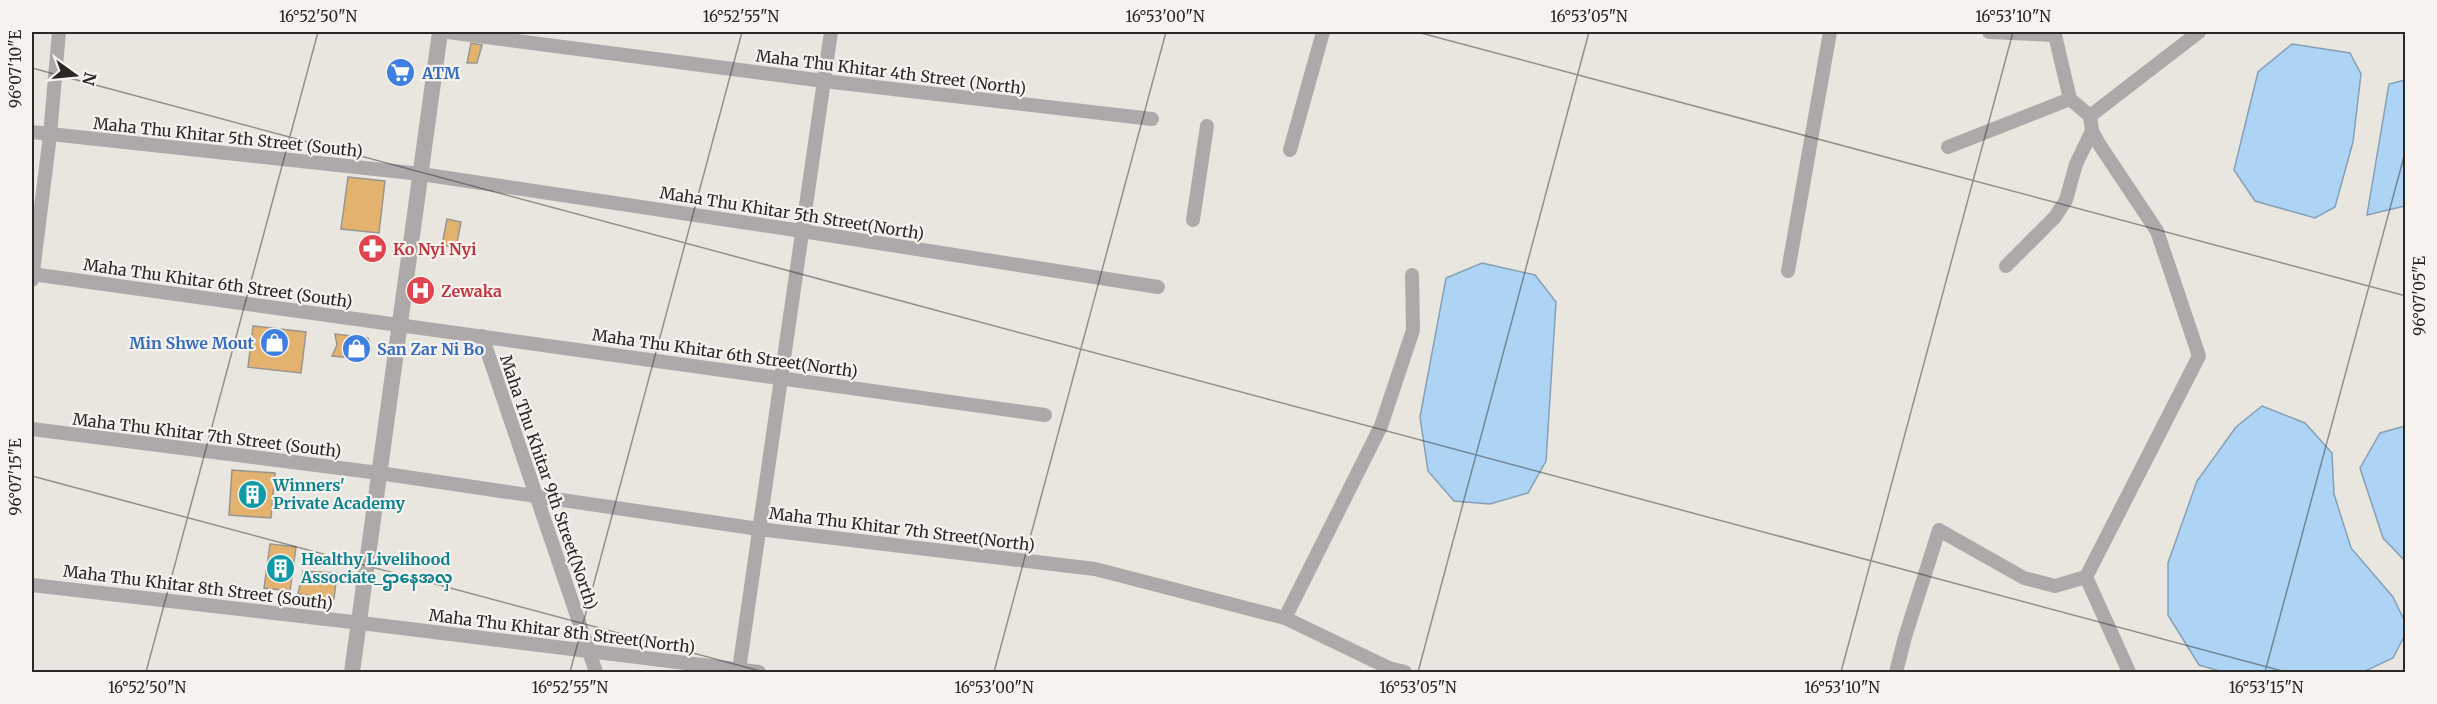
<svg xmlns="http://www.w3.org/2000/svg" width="2437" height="704" viewBox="0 0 2437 704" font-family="Merriweather,'Noto Sans Myanmar',serif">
<rect width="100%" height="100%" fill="#e9e5df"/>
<g fill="#add4f4" stroke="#86a0b6" stroke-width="1.5">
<path d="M2292 44 2350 53 2361 74 2353 142 2335 207 2315 218 2255 201 2234 170 2258 72Z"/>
<path d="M2405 80V206L2367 215 2389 84Z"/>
<path d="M1482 263 1535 275 1556 302 1546 461 1528 493 1490 504 1454 501 1428 471 1420 417 1446 278Z"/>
<path d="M2262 406 2305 423 2332 453 2334 494 2351 548 2393 597 2405 622V635L2393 658 2363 672H2223L2199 665 2168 615V563L2197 481 2236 427Z"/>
<path d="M2405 426H2406L2405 561 2383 538 2360 468 2380 433Z"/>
</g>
<g fill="#e2b26e" stroke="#999590" stroke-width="1.5">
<path d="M471 43 482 45 477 63H467Z"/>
<path d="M348 177 385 181 379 233 341 229Z"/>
<path d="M447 219 461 222 456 248 442 245Z"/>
<path d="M253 326 306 332 301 373 248 367Z"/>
<path d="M335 334 368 338 371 350 366 359 332 356 337 345Z"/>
<path d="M232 470 275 473 271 518 229 515Z"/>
<path d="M270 544 296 547 290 591 264 588Z"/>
<path d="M303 571 337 573 334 599 298 594Z"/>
</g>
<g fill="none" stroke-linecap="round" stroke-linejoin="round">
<g stroke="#ada9a9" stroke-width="14">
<path d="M448 32 824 81 1152 119"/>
<path d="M1989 32 2055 35 2070 99 2090 116"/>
<path d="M32 132 421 174 802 231 1158 287"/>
<path d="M1948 147 2070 99"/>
<path d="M1290 150 1323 32"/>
<path d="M1193 220 1207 126"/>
<path d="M2006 266 2055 217 2066 200 2076 164 2092 131"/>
<path d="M1788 271 1830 32"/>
<path d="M32 274 1045 415"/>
<path d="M32 280 50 135 59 32"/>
<path d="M482 336 596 672"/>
<path d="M32 429 379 473 759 529 1095 569 1285 618 1389 668 1405 672"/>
<path d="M2086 577 2129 672"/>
<path d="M32 585 361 623 759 672"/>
<path d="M1285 618 1381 426 1413 330 1412 275"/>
<path d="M739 670 831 32"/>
<path d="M1896 672 1905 637 1939 530 2024 578 2055 586 2086 577 2199 356 2157 231 2099 144 2092 131 2090 116 2199 32"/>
</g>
<path stroke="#ada9a9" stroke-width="16" d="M352 672 440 32"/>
</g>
<path fill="none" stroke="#2a2826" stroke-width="1.5" stroke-opacity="0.45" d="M1417 32 2406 296M32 68 2286 672M32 476 764 672M146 672 318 32M570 672 742 32M994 672 1166 32M1418 672 1589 32M1841 672 2013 32M2265 672 2406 149"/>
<defs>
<symbol id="supermarket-disc" viewBox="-11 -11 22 22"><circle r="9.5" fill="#3f7fe0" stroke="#f6f2ed"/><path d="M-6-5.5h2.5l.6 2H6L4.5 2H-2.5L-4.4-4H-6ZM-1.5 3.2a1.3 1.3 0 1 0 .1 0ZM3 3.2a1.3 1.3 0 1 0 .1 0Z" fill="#fff"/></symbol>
<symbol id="pharmacy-disc" viewBox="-11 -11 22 22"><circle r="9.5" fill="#e0444e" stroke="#f6f2ed"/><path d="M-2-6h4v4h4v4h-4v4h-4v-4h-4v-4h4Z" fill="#fff"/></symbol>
<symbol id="hospital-disc" viewBox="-11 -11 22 22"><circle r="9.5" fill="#e0444e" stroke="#f6f2ed"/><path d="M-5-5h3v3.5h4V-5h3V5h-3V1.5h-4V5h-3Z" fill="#fff"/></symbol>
<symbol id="shop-disc" viewBox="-11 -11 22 22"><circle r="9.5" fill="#3f7fe0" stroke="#f6f2ed"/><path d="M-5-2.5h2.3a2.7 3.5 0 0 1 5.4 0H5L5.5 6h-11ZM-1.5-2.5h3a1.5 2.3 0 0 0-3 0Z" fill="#fff"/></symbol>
<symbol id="building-disc" viewBox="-11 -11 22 22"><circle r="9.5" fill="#0f9aa8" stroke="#f6f2ed"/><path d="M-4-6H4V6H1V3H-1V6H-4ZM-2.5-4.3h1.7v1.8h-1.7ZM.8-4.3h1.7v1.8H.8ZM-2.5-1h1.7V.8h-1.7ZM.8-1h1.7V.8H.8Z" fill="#fff"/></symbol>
</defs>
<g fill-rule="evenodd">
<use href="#supermarket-disc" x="384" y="56" width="33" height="33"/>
<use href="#pharmacy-disc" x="356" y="232" width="33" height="33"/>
<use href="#hospital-disc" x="404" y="274" width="33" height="33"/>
<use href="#shop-disc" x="258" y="326" width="33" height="33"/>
<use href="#shop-disc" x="340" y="332" width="33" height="33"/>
<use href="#building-disc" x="236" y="478" width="33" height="33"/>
<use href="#building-disc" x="264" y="552" width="33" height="33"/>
</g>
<g text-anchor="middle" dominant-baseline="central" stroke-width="4.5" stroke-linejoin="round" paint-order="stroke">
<g font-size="16" fill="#2a2826" stroke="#f6f2ed">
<text transform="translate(891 72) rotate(7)">Maha Thu Khitar 4th Street (North)</text>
<text transform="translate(228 137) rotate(6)">Maha Thu Khitar 5th Street (South)</text>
<text transform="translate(792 213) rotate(9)">Maha Thu Khitar 5th Street(North)</text>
<text transform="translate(218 283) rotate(8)">Maha Thu Khitar 6th Street (South)</text>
<text transform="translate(725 353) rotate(8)">Maha Thu Khitar 6th Street(North)</text>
<text transform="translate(207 435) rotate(7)">Maha Thu Khitar 7th Street (South)</text>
<text transform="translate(549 482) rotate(71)">Maha Thu Khitar 9th Street(North)</text>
<text transform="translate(902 529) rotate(7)">Maha Thu Khitar 7th Street(North)</text>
<text transform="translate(198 587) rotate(7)">Maha Thu Khitar 8th Street (South)</text>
<text transform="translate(562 631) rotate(7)">Maha Thu Khitar 8th Street(North)</text>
</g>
<g font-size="16" font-weight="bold" fill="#366cbe" stroke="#f6f2ed" text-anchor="start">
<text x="422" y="73">ATM</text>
<text x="254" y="343" text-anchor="end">Min Shwe Mout</text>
<text x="377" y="349">San Zar Ni Bo</text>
</g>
<g font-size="16" font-weight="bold" fill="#be3a42" stroke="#f6f2ed" text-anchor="start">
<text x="393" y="249">Ko Nyi Nyi</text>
<text x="441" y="291">Zewaka</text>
</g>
<g font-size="16" font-weight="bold" fill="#0d838f" stroke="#f6f2ed" text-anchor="start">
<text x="273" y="485">Winners'<tspan x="273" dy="18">Private Academy</tspan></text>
<text x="301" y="559">Healthy Livelihood<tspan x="301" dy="18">Associate_ဌာနေအလှ</tspan></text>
</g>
</g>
<rect width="2437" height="704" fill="none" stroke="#f6f2ed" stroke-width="66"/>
<g transform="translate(75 75) rotate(105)" stroke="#f6f2ed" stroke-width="4.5" paint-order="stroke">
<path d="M0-4.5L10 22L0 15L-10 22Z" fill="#2a2826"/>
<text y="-9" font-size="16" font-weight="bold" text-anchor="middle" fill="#2a2826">N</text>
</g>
<rect x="33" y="33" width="2371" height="638" fill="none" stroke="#2a2826" stroke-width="2"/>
<g font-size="15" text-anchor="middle" fill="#2a2826">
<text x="318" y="22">16°52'50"N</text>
<text x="741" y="22">16°52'55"N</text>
<text x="1165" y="22">16°53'00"N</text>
<text x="1589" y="22">16°53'05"N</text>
<text x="2013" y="22">16°53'10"N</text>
<text transform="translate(16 69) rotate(-90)" y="5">96°07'10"E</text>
<text transform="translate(2420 296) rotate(-90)" y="5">96°07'05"E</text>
<text transform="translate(16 477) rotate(-90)" y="5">96°07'15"E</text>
<text x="147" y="693">16°52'50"N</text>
<text x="570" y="693">16°52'55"N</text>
<text x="994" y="693">16°53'00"N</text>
<text x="1418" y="693">16°53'05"N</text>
<text x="1842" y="693">16°53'10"N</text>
<text x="2266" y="693">16°53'15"N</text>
</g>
</svg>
